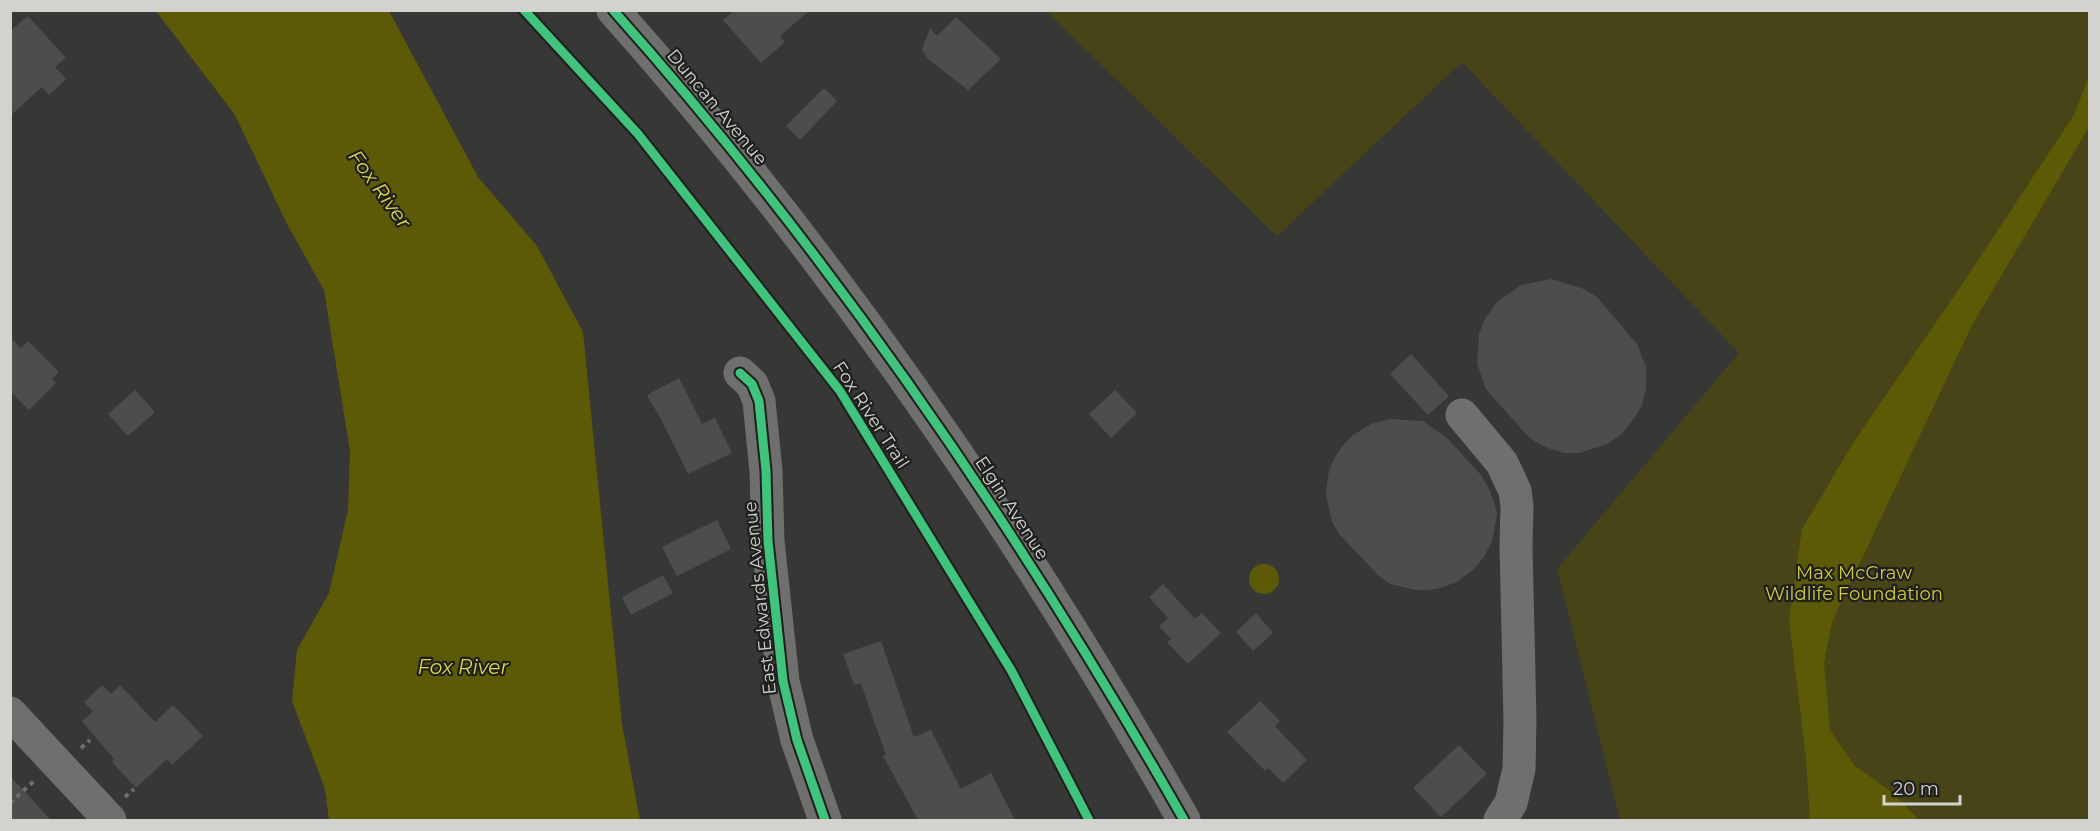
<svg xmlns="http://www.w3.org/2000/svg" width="2100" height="831" viewBox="0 0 2100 831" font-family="Montserrat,sans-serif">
<rect width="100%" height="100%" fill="#373735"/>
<path fill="#474517" d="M1046 11H2089V820H1620L1557 569 1739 353 1462 62 1277 236Z"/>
<g fill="#5c5a06">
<path d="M156 11H389L478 177 537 246 583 332 622 724 640 820H329L325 789 292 701 297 650 329 593 348 510 350 451 324 290 287 224 235 115Z"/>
<path d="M2089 76V127L1971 327 1832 622 1824 663 1830 730 1854 765 1893 793 1919 820H1810L1806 758 1789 620 1802 529 1855 440 1959 289 2074 115Z"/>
<circle cx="1264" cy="579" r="15"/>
</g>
<g fill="#4d4d4b">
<path d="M735 10H810L780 36 785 42 761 63 723 20Z"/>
<path d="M28 16 66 58 55 67 66 79 49 95 42 87 10 116V31Z"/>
<path d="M956 17 1001 59 968 90 928 59 922 50 930 28 937 36Z"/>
<path d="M824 88 837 101 800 140 786 126Z"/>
<path d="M1551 279 1584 289 1597 297 1637 344 1646 367V388L1642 405 1635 417 1621 435 1607 444 1579 453H1564L1548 448 1534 441 1525 433 1486 389 1477 364 1479 334 1485 319 1496 303 1521 285Z"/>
<path d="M10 337 21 348 28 341 59 372 52 379 56 383 29 410 10 391Z"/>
<path d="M1411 354 1449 396 1428 415 1390 374Z"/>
<path d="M679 378 702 424 715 418 732 453 688 474 662 421 647 395Z"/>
<path d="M135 390 155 412 128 436 108 414Z"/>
<path d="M1115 390 1137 413 1111 438 1089 414Z"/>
<path d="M1390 419 1423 421 1447 438 1481 475 1488 487 1494 501 1497 513 1495 526 1492 541 1484 557 1473 570 1458 581 1444 587 1430 590H1416L1390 584 1379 576 1360 556 1340 535 1332 522 1326 494 1329 470 1335 457 1344 444 1353 435 1371 424Z"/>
<path d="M717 520 731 549 677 576 662 547Z"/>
<path d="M663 575 673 593 631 615 622 597Z"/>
<path d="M1163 584 1195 619 1202 613 1221 633 1188 664 1167 642 1171 639 1159 626 1168 618 1149 597Z"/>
<path d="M1256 613 1273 633 1253 651 1236 632Z"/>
<path d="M881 641 914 737 931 730 961 789 991 773 1015 820H918L883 756 886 755 861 684H854L843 654Z"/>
<path d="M102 685 111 694 120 685 155 722 173 705 203 736 172 765 167 759 136 788 112 762 114 759 82 721 93 711 84 702Z"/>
<path d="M1260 701 1280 721 1275 726 1307 760 1283 783 1268 768 1265 771 1227 732Z"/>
<path d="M1459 745 1487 774 1441 817 1413 788Z"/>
<path d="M10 776 51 820H10Z"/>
</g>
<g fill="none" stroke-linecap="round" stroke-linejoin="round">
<g stroke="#6e6e6c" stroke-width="4" stroke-dasharray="4.5 4.5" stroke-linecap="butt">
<path d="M81 748 90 740"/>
<path d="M125 797 134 789"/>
<path d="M10 803 34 781"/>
</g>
<g stroke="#6f6f6d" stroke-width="33">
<path d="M613 10C834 258 1021 533 1184 820"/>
<path d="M740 373 752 384 759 401 766 471 768 541 783 681 797 740 825 820"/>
<path d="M1462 415 1502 463 1515 491 1517 506 1516 546 1520 720 1519 769 1511 803 1500 820"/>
<path d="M10 713 110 820"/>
</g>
<defs>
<g id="cycleway">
<path d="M524 10 638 134 840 391 1011 670 1089 820"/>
<path d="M613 10C834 258 1021 533 1184 820"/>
<path d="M740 373 752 384 759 401 766 471 768 541 783 681 797 740 825 820"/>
</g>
</defs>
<use href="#cycleway" stroke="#1f1f1d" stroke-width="13"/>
<use href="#cycleway" stroke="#40c37c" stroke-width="9"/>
</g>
<g text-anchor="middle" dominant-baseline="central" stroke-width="4.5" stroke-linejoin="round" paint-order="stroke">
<g font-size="18" fill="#d2d2cf" stroke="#1f1f1d">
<text transform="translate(717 107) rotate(50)">Duncan Avenue</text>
<text transform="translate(871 415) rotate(57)">Fox River Trail</text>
<text transform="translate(1012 508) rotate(57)">Elgin Avenue</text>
<text transform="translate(760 598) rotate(-96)">East Edwards Avenue</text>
</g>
<g font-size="18" fill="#d1cb41" stroke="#1f1f1d">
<text x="1854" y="573">Max McGraw<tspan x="1854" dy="21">Wildlife Foundation</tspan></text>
</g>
<g font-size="20" font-style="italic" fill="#dbd64e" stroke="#1f1f1d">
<text transform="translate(380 189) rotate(54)">Fox River</text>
<text x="463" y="667">Fox River</text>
</g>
</g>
<rect width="2100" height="831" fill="none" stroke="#d2d2cf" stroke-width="24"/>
<path d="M1884 795v9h76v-9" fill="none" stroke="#d2d2cf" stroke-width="3"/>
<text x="1893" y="795" font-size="18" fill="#d2d2cf" stroke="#1f1f1d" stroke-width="4.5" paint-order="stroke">20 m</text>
</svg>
